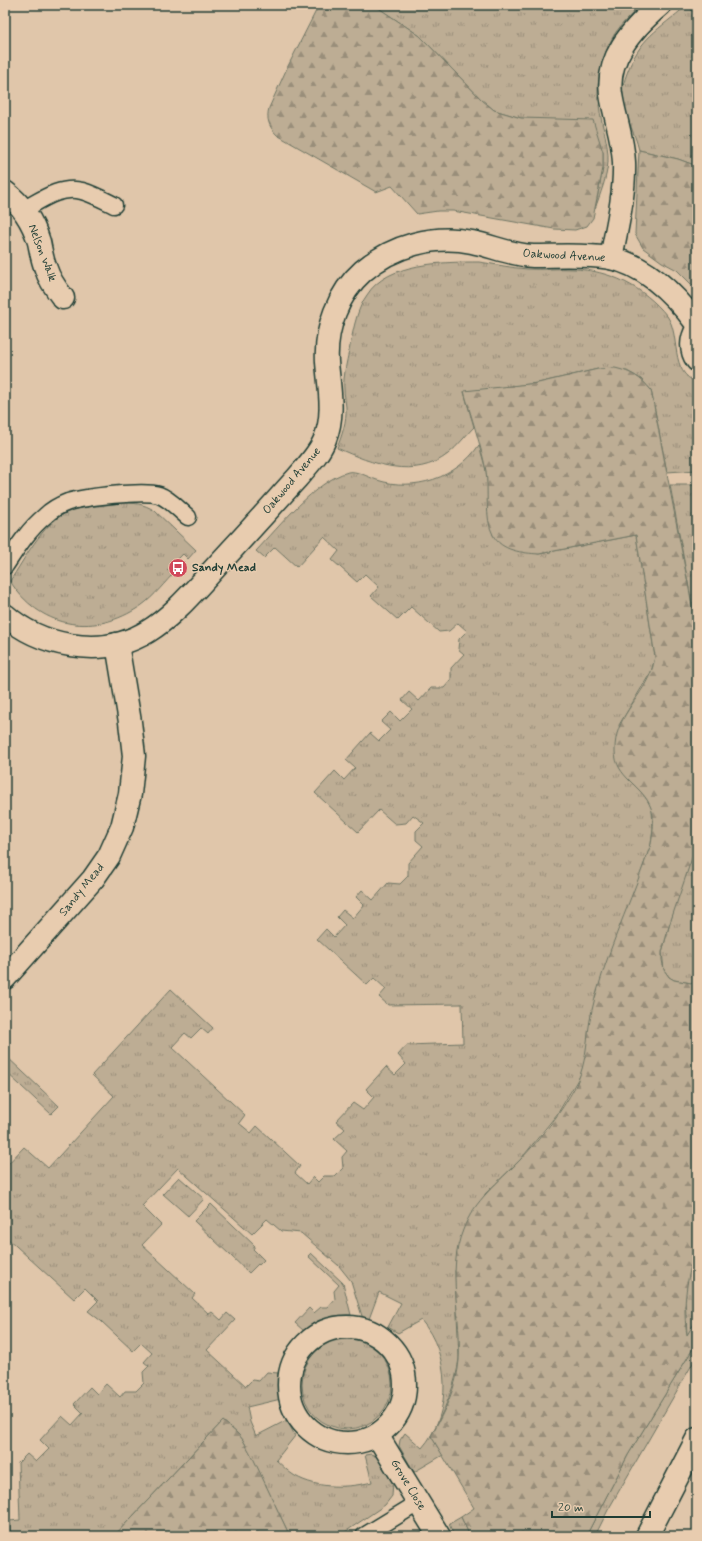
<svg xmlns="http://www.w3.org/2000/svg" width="702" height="1541" viewBox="0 0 702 1541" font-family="Mynerve,sans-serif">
<defs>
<pattern id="grass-tufts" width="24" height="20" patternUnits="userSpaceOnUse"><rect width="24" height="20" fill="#bdad94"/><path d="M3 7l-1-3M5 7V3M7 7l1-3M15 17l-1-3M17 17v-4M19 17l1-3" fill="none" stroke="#998e7a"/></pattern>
<pattern id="forest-firs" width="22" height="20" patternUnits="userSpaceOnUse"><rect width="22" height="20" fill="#bdad94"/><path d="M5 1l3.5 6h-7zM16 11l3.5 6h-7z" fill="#998e7a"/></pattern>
</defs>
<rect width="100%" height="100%" fill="#e0c6aa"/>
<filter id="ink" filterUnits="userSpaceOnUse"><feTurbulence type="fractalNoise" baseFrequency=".025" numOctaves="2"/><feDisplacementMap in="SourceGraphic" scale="8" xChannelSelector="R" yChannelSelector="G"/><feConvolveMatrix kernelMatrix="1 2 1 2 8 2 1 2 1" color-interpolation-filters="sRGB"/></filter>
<g filter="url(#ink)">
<g fill="url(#grass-tufts)" stroke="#6e7564">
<path d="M374 5H641C633 13 623 22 616 32 603 52 595 81 599 105 601 124 609 143 608 162 607 178 600 194 595 209L603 168V152L548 120 521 118 494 110 482 100 420 36Z"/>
<path d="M687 5 697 13V166L678 159 639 150C635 132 624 116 622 97 621 90 624 83 626 76 640 36 658 31 687 5Z"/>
<path d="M479 262C495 264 511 268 527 269 542 270 558 268 573 269 609 270 644 287 667 316 681 335 669 373 697 382V470L667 472 651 390 641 379 627 371 598 369 538 383 464 392 474 427C465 436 458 446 448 454 415 480 372 464 337 448 342 435 347 421 346 407 345 398 343 388 344 379 345 366 349 353 351 341 354 326 358 307 367 295 387 262 445 262 479 262Z"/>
<path d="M479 445 486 470 488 488V509L493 535 500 543 512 549 539 554 636 535 655 657 651 672 619 725 629 780 642 793 648 801 652 809 653 829 651 844 593 1009 585 1060 581 1074 558 1113 521 1159 485 1194 455 1271 459 1358C456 1386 444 1410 431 1436L443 1455 414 1472 399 1446 400 1440 405 1433 422 1448C453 1413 450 1354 421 1320L398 1333 388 1327 401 1303 379 1292 369 1319 362 1316 351 1281 339 1266 301 1233 281 1231 267 1219 252 1234 178 1168 142 1206 161 1225 142 1245 195 1294 192 1298 209 1314 212 1312 221 1320 227 1313 235 1320 207 1350 246 1386 252 1380 259 1381 267 1372 278 1373 281 1399 247 1407 250 1422 256 1436 287 1420 295 1436 276 1460C282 1465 288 1472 295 1476 318 1489 348 1488 372 1482L365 1455 371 1454 381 1458 393 1481 392 1496 385 1505 339 1536H288L287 1530 243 1440 238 1434 223 1421 114 1536H5V1531H10L9 1521 20 1520 18 1463 27 1454 36 1462 49 1449 40 1440 62 1416 72 1425 83 1413 74 1404 90 1387 97 1394 106 1384 120 1397 125 1391H136L144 1383 143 1372 149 1366 144 1362 152 1353 141 1343 133 1351 101 1321 88 1311 98 1301 85 1288 74 1299 5 1236V1167L24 1147 48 1168 114 1096 92 1075 171 989 213 1028 208 1034 201 1028 191 1038 185 1033 172 1047 245 1115 239 1123 251 1133 257 1126 300 1166 295 1173 307 1184 313 1177 318 1182 324 1176H335L343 1168 342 1157 347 1151 334 1139 345 1129 336 1121 353 1103 363 1110 374 1097 366 1089 386 1067 395 1075 406 1064 398 1055 407 1045 463 1043 462 1004 388 1005 379 997 386 989 374 978 367 985 317 939 326 929 334 937 345 925 337 917 343 910 353 918 364 905 356 897 362 890 373 900 388 883 400 884 408 876V863L423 846 416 840V831L424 823 413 815 406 823 395 824 379 810 358 832 315 793 335 771 344 780 355 768 346 760 370 733 379 741 390 730 381 722 391 712 400 721 412 709 402 700 409 692 419 701 431 688H444L451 680V668L464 654 458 649 459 639 467 631 458 623 449 631 439 632 411 607 398 620 371 596 379 587 365 574 357 582 332 560 339 551 324 537 297 567 275 547 264 558 256 551C279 527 315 481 348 472 356 470 368 477 377 480 414 492 457 478 479 445Z"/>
<path d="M670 485H697V631Z"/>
<path d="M120 503C134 503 143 503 155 511L196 550 188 559 183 554 167 570 172 575C161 587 150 601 136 609 91 637 39 627 10 581 24 560 42 524 66 513 82 506 102 506 120 503Z"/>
<path d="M697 843V984L674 980 669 977 664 970 662 952 677 898Z"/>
<path d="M5 1055 59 1106 51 1114 5 1071Z"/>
<path d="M179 1177 204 1199 188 1216 163 1194Z"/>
<path d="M211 1204 255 1246 253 1249 264 1260 259 1265 258 1264 249 1273 194 1221Z"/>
<path d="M697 1246V1319L687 1336 685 1296 688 1275Z"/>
<circle cx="347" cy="1384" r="45"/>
<path d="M697 1342V1356L608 1510 595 1536H586L628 1455Z"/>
<path d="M461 1517 470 1536H454L449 1524Z"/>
</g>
<g fill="url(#forest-firs)" stroke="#6e7564">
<path d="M319 5H374L420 36 482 100 494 110 521 118 593 120 603 152V168L593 218 587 226 575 230 554 229 453 211H438L417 214 392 186 376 192 277 135C269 127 266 119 269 108L287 68Z"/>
<path d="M639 150 678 159 697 166V290L677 270 662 262 643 248 635 234Z"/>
<path d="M615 368C632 372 640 377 651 390L697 631V843L669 926 662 952V960L664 970 669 977 674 980 697 984V1246C687 1275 682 1305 687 1335L697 1319V1342L628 1455 586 1536H470L461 1517 474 1508 431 1436C444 1412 457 1387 459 1360 462 1317 446 1272 463 1230 474 1200 499 1182 520 1160 541 1138 561 1113 575 1087 584 1069 586 1052 588 1033 590 1018 593 1003 598 988 612 939 635 892 651 844 653 832 655 819 651 808 643 785 615 778 615 751 614 718 640 700 651 672 653 667 654 662 655 657L636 535 539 554C523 553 501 551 493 535 484 518 489 490 486 471 481 445 471 417 464 391L538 383 598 369Z"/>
<path d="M223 1421 238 1434 243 1440 254 1460 287 1530 288 1536H114Z"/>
</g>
<path fill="#bdad94" stroke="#6e7564" d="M311 1253 343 1283 351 1315C333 1315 318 1317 304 1331L295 1323 309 1308 314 1313 321 1307H328L335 1299 334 1291 339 1285 308 1256Z"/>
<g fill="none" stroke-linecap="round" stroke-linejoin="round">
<defs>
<g id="service">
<path d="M23 210C41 200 61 185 82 191 93 194 104 200 114 205"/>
<path d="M5 566C17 548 28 530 45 516 51 510 60 505 68 502 84 497 144 490 159 495 170 499 179 510 188 517"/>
<path d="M364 1536 418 1503"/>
</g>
<g id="minor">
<path d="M5 192C21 204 33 222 39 242 41 251 42 260 46 269 49 279 56 289 63 298"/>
<path d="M611 258C617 227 625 194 624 162 623 140 616 121 612 100 603 60 632 29 660 5"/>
<path d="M697 329C691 339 690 350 697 360"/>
<path d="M5 615C23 631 46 641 70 645 134 656 167 621 206 578 223 559 241 540 258 521 271 507 284 492 297 478 307 466 319 454 325 439 335 414 329 388 327 362 325 329 338 293 363 271 392 246 434 234 472 242 492 246 511 255 533 256 558 256 585 254 610 258 647 265 676 296 697 324"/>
<path d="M5 978 93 879 109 856 122 827 130 794 134 756 130 722 117 644"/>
<circle cx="347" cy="1385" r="58"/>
<path d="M377 1435 439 1536"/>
</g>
<path id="tertiary" d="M647 1536 697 1439"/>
</defs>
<use href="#service" stroke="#1f3d34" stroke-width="19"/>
<use href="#minor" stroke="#1f3d34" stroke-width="25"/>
<use href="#tertiary" stroke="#1f3d34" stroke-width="25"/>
<use href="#service" stroke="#e8ccaf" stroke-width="16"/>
<use href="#minor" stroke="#e8ccaf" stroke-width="22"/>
<use href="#tertiary" stroke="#e8ccaf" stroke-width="22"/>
</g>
</g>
<defs>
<symbol id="bus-disc" viewBox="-11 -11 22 22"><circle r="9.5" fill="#d1495b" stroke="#e8ccaf"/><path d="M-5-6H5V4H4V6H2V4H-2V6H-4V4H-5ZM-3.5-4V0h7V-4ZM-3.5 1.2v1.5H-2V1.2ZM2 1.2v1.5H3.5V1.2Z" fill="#fff"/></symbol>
</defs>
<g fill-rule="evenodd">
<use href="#bus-disc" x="167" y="557" width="22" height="22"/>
</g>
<g text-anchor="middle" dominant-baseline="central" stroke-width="3" stroke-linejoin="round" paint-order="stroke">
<g font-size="12" fill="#1f3d34" stroke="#e8ccaf">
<text transform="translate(42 253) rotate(69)">Nelson Walk</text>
<text transform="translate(564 256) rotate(3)">Oakwood Avenue</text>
<text transform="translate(292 481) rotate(-50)">Oakwood Avenue</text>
<text transform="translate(82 890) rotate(-51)">Sandy Mead</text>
<text transform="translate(408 1485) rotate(59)">Grove Close</text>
</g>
<g font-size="12" font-weight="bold" fill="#1f3d34" stroke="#e8ccaf" text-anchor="start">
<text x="192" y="568">Sandy Mead</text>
</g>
</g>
<rect width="702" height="1541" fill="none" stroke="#e8ccaf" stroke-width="20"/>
<rect x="10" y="10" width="682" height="1521" fill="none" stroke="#1f3d34" stroke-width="1.5" filter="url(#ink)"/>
<path d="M552 1511v6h98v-6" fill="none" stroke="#1f3d34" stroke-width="2"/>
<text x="558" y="1511" font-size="12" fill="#1f3d34" stroke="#e8ccaf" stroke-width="3" paint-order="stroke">20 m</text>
</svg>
